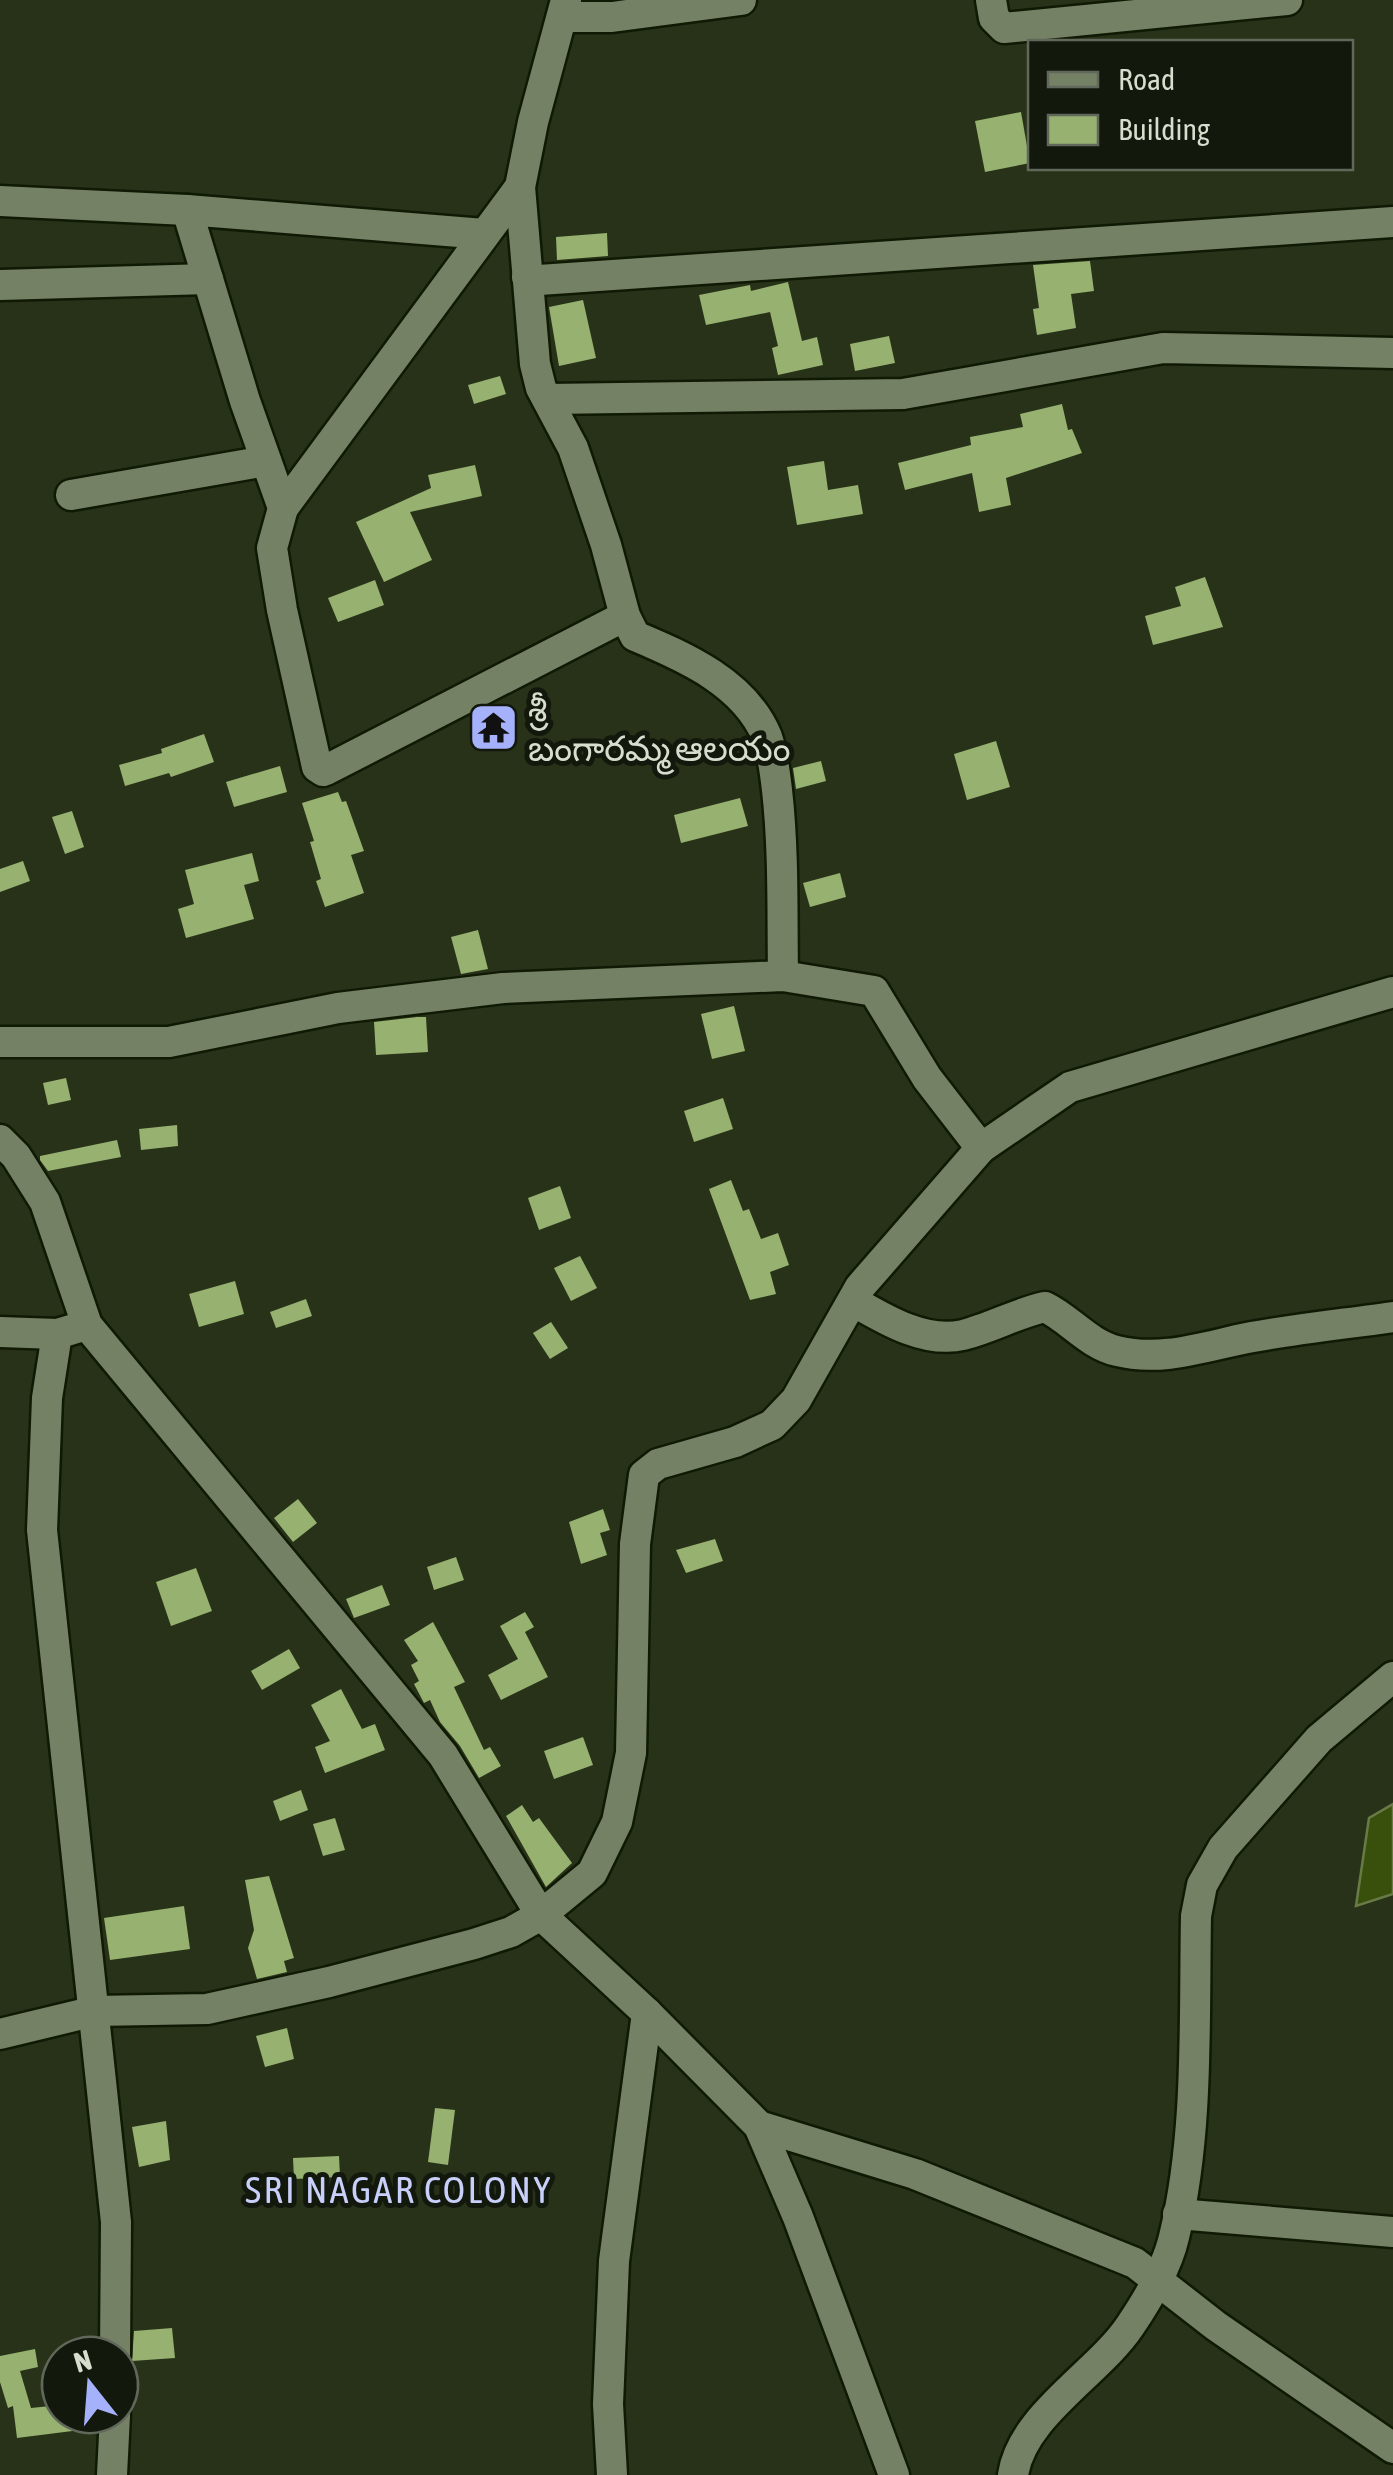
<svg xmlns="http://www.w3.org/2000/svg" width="1393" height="2475" viewBox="0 0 1393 2475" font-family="'Asap Condensed','Noto Sans Telugu',sans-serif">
<rect width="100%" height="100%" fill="#283219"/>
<path fill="#39500d" stroke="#687b47" stroke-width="2.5" d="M1393 1804V1894L1356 1906 1369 1818Z"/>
<g fill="#96b170">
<path d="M1021 112 1030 163 985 172 975 121Z"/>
<path d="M607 233 608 256 557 260 556 237Z"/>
<path d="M1090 261 1094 291 1071 294 1076 328 1037 335 1033 309 1039 308 1033 265Z"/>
<path d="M788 282 802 341 817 337 823 365 778 375 772 348 778 346 770 312 706 325 699 295 750 285 751 291Z"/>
<path d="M583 300 596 358 559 366 549 307Z"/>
<path d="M889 336 895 363 855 371 850 344Z"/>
<path d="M500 376 506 394 474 404 468 385Z"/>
<path d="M1062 404 1068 430 1072 429 1082 453 1006 478 1011 505 979 512 972 473 905 490 898 463 971 445 970 437 1023 427 1020 414Z"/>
<path d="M824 461 828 490 858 485 863 514 797 525 787 467Z"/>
<path d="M475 465 482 496 410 512 432 560 384 582 356 522 431 488 428 475Z"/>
<path d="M1205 577 1223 627 1153 645 1145 616 1181 606 1175 587Z"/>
<path d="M375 580 384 605 338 622 328 598Z"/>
<path d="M204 734 214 762 171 777 169 773 125 786 119 765 162 753 161 749Z"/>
<path d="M996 741 1010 787 967 800 954 754Z"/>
<path d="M821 761 826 781 796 789 793 768Z"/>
<path d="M280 766 287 792 234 807 226 782Z"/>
<path d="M338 792 342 802 346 801 364 851 351 855 364 893 325 907 316 881 321 879 310 842 314 841 302 803Z"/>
<path d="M740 798 748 826 681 843 674 815Z"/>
<path d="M72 811 84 847 65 854 52 817Z"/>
<path d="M252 853 259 881 244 885 254 919 186 938 178 909 194 904 185 870Z"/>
<path d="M23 861 30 881 0 892V869Z"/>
<path d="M840 873 846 897 810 907 803 883Z"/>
<path d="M478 930 488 969 461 974 451 937Z"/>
<path d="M734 1006 745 1051 712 1059 701 1014Z"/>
<path d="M417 1017H426L428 1052 376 1055 374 1022Z"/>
<path d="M66 1078 71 1100 48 1105 43 1083Z"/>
<path d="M723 1098 733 1129 694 1142 684 1111Z"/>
<path d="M177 1125 178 1146 141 1150 139 1129Z"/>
<path d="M117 1140 121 1157 48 1171 40 1160V1156Z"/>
<path d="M731 1180 743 1211 749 1209 761 1239 778 1233 789 1265 770 1272 776 1294 750 1300 709 1189Z"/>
<path d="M560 1186 571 1218 539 1230 528 1198Z"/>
<path d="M580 1256 597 1288 571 1301 554 1268Z"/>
<path d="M235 1281 244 1314 199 1327 189 1294Z"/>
<path d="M306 1299 312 1316 276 1328 270 1312Z"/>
<path d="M551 1322 568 1348 550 1359 533 1333Z"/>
<path d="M298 1499 317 1523 293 1542 274 1518Z"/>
<path d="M603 1509 610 1530 600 1533 607 1555 581 1564 569 1522Z"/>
<path d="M715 1539 723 1561 686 1573 676 1550Z"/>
<path d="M456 1557 464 1580 434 1590 427 1567Z"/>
<path d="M196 1568 212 1611 171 1626 156 1582Z"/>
<path d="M382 1585 390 1605 354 1618 346 1599Z"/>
<path d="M525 1612 534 1627 525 1632 548 1677 501 1700 488 1675 518 1659 500 1626Z"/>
<path d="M433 1622 465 1682 454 1687 484 1750 490 1747 501 1766 479 1778 460 1746 440 1722 430 1700 424 1703 414 1684 419 1681 411 1665 418 1661 404 1640Z"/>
<path d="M289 1649 300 1668 262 1690 251 1671Z"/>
<path d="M341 1689 362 1729 375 1724 385 1750 325 1773 315 1747 330 1741 311 1705Z"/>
<path d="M583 1737 593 1765 554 1779 544 1751Z"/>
<path d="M301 1790 308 1810 280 1821 273 1801Z"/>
<path d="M522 1805 533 1822 539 1818 572 1863 546 1887 506 1816Z"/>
<path d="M335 1818 345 1850 323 1856 313 1824Z"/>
<path d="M269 1876 294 1958 284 1961 287 1972 257 1979 248 1948 254 1930 245 1880Z"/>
<path d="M184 1906 190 1949 110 1960 104 1918Z"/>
<path d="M287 2028 294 2059 265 2067 256 2036Z"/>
<path d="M435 2108 455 2110 448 2165 428 2162Z"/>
<path d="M166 2121 170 2160 139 2167 132 2127Z"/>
<path d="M339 2156 340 2177 294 2179 293 2158Z"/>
<path d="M172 2328 175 2358 132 2361 134 2331Z"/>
<path d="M35 2349 38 2367 20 2371 31 2408 60 2405V2415H96V2428L17 2438 13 2406 8 2408 0 2382V2356Z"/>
</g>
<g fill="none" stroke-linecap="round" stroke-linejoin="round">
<defs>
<g id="minor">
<path d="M566 0 533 122 520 187 535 364 541 388 573 448 606 545 625 616 635 636C685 657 745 683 767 737 773 754 775 773 777 790 784 852 782 914 783 976"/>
<path d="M991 0 994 18 1004 28 1287 0"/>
<path d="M562 17H612L741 0"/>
<path d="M0 201 187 210"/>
<path d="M484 234 187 210 245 401 283 508 272 548 282 610 317 767 323 771 328 769 625 616"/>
<path d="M527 277 539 280 1393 222"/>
<path d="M0 285 208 279"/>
<path d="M548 399 903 394 1163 348 1393 353"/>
<path d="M71 495 266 461"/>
<path d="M283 508 520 187"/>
<path d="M0 1042H169L338 1008 503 988 783 976 874 991 927 1078 981 1148"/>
<path d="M0 1140 16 1156 45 1202 87 1325 443 1755 541 1915 647 2013 759 2126 798 2217 894 2475"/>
<path d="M853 1301C884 1319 925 1344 963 1335 991 1328 1017 1313 1045 1307 1070 1319 1088 1344 1117 1351 1161 1362 1203 1347 1247 1338 1295 1329 1344 1324 1393 1317"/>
<path d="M87 1325 57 1334 47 1398 42 1530 116 2222 115 2355"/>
<path d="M0 1332 57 1334"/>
<path d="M0 2034 95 2011 207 2009 329 1982 474 1944 511 1932 541 1915 592 1873 617 1822 631 1753 635 1544 644 1475 658 1464 735 1442 772 1425 796 1400 860 1287 981 1148 1070 1087 1393 992"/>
<path d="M759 2126 915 2174 1135 2263 1216 2326 1393 2448"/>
<path d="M1178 2214 1393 2232"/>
<path d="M112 2475 115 2415"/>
<path d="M612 2475 608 2404 614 2261 647 2013"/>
<path d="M1013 2475C1022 2415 1098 2374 1130 2326 1147 2301 1167 2267 1174 2237 1199 2134 1194 2022 1196 1916L1202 1885 1223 1848 1319 1739 1393 1677"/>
</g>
</defs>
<use href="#minor" stroke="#101903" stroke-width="35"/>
<use href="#minor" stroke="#758165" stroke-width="30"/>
</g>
<defs>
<symbol id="temple-square" viewBox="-11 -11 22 22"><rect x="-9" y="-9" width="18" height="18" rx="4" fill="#a6b1fc" stroke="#13180d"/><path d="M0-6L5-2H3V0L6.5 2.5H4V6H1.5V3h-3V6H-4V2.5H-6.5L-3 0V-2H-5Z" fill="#111"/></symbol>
</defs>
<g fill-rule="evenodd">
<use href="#temple-square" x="466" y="700" width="55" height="55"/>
</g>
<g text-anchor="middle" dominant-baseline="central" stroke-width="10" stroke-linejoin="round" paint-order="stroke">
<g font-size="35" fill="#d7dece" stroke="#13180d" text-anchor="start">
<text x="528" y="708">శ్రీ<tspan x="528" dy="40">బంగారమ్మ ఆలయం</tspan></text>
</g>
<g font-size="38" letter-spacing="2.5" fill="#c8d0fa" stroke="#13180d">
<text x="399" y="2189">SRI NAGAR COLONY</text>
</g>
</g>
<rect x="1028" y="40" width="325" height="130" fill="#13180d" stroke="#61675a" stroke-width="2.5"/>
<rect x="1048" y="72" width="50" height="15" fill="#758165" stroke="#61675a" stroke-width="2.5"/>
<text x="1118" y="90" font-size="30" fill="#d7dece">Road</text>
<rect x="1048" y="115" width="50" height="30" fill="#96b170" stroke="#61675a" stroke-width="2.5"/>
<text x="1118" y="140" font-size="30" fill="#d7dece">Building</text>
<g transform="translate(90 2385) rotate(343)"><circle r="48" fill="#13180d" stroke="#61675a" stroke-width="2.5"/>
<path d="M0-8L18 38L0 25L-18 38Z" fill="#a6b1fc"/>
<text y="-15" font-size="28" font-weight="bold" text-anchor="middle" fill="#d7dece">N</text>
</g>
</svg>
